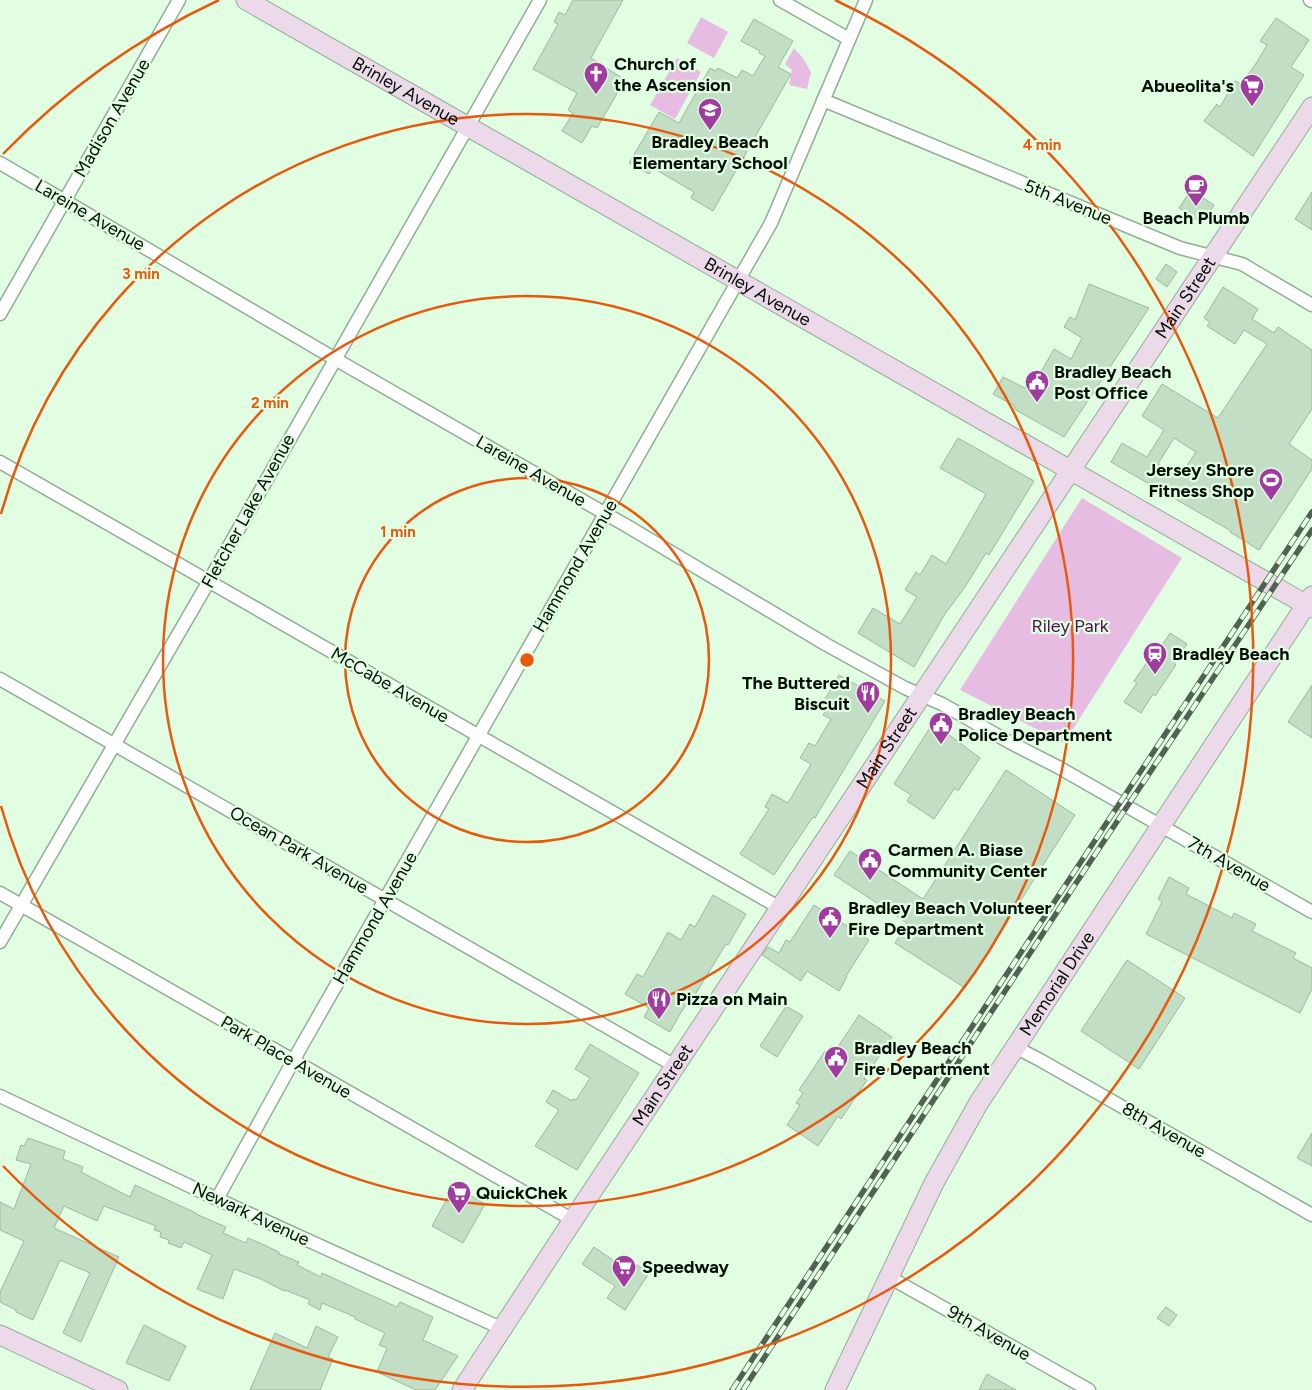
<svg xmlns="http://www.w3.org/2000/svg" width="1312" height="1390" viewBox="0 0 1312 1390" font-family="Figtree,sans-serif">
<rect width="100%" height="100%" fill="#e1fee3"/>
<g fill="#e6bce2">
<path d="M701 17 728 32 714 58 687 43Z"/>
<path d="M794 48 803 58 811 72 807 89 789 85 792 70 785 64Z"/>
<path d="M677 58 701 72 675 119 650 105Z"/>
<path d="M1082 498 1182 558 1064 743 960 690Z"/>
</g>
<g fill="#c2dec4" stroke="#9db89f" fill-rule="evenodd">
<path d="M573 0H623L591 58 625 80 597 128 592 126 582 143 562 131 573 113 568 110 577 93 533 69 558 24 554 22 559 12 565 15Z"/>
<path d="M1276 18 1309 40 1291 67 1304 75 1253 156 1204 121 1217 104 1220 107 1235 81 1241 84 1255 65 1267 45 1260 41Z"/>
<path d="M754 19 793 41 778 67 791 74 713 211 691 198 694 192 653 168 649 174 629 163 659 112 679 123 710 68 716 71 718 68 737 78 742 70 753 76 765 56 759 53 760 51 741 41Z"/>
<path d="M1191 190 1214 205 1202 223 1179 208Z"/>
<path d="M1312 192V230L1295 219Z"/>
<path d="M1166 264 1177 272 1167 287 1156 279Z"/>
<path d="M1089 284 1149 308 1064 437 1014 409 1015 406 993 394 1003 377 1025 388 1033 374 1038 377 1054 349 1071 359 1082 338 1064 327 1070 317 1075 320Z"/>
<path d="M1223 287 1258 309 1252 319 1274 333 1278 327 1312 350V409L1289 444 1312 460V469L1259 550 1230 532 1231 531 1111 462 1122 443 1147 457 1164 430 1142 416 1162 384 1218 418 1267 344 1244 330 1235 344 1207 326 1210 322 1204 318ZM1174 438 1196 452 1179 477 1158 464Z"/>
<path d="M958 438 1034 481 989 555 986 553 965 587 945 614 914 667 858 633 873 608 900 624 917 597 905 590 916 572 920 575 932 555 946 564 986 494 940 468Z"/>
<path d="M1170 633 1187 644 1174 664 1176 665 1155 696 1153 694 1141 713 1124 702 1137 683 1134 681 1155 651 1158 652Z"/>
<path d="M839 675 885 701 815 818 813 817 774 875 740 854 769 809 765 807 772 794 788 803 811 764 800 758 809 743 815 746 831 719 823 715 831 702 825 699Z"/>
<path d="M1312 685V738L1288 722Z"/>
<path d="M933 723 980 758 958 791 955 788 934 819 907 801 911 795 894 784Z"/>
<path d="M1006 770 1075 815 965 988 895 943 907 923 834 875 850 851 923 899Z"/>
<path d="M1169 877 1189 888 1186 894 1232 918 1234 913 1256 924 1252 931 1296 953 1293 958 1312 968V989L1300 1013 1146 934 1162 902 1158 899Z"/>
<path d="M713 895 746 914 728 945 726 944 690 1003 688 1002 680 1014 670 1032 644 1017 649 1008 625 994 637 974 643 977 668 932 681 940 690 924 695 927Z"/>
<path d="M814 905 869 940 846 976 847 977 839 991 807 971 801 981 762 955 768 947 779 953 786 940 790 942Z"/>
<path d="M1127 960 1185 998 1139 1069 1081 1031Z"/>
<path d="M786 1006 803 1016 777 1057 760 1046Z"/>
<path d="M859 1015 892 1037 864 1079 867 1080 841 1119 838 1116 818 1146 787 1125 800 1105 796 1103 803 1093 799 1090 825 1051 832 1056Z"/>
<path d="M590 1044 639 1073 577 1170 535 1146 559 1110 546 1102 553 1090 572 1101 573 1099 576 1100 590 1078 575 1069Z"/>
<path d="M1312 1133V1166L1297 1158Z"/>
<path d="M28 1138 65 1151 63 1159 83 1167 81 1172 130 1197 135 1185 196 1213V1214L226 1227 223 1233 246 1243 248 1238 262 1244 279 1252V1254L299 1262 297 1265 321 1277 322 1273 397 1307 400 1302 433 1317 423 1340 458 1356 435 1390H416L377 1372 387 1348 379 1345 385 1333 355 1319V1317L322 1303 320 1310 308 1304 310 1300 285 1290 284 1291 261 1279 234 1269 223 1299 197 1289 212 1255 184 1242 181 1248 168 1243 169 1240 160 1237 161 1232 154 1230 156 1226 104 1206 97 1221 64 1206 54 1228 119 1257 81 1342 63 1333 90 1273 60 1260 33 1320 16 1312V1310L0 1302V1292L24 1241 0 1230V1202L14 1209 31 1164 16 1160 21 1145 24 1146Z"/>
<path d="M454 1186 485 1204 463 1243 432 1226Z"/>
<path d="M594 1247 626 1269 631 1261 649 1273 625 1310 607 1298 615 1286 582 1264Z"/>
<path d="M1166 1307 1177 1315 1169 1326 1157 1318Z"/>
<path d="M144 1325 186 1346 169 1381 126 1363Z"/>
<path d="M316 1326 338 1337 328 1357 333 1359 320 1390H250L275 1333 307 1348Z"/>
<path d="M987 1374 1016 1390H979Z"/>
</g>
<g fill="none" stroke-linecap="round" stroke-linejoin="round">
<defs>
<g id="street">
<path d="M780 0 849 39"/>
<path d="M1310 0 1312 1"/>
<path d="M823 100 1180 248 1242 264 1312 305"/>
<path d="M0 163 349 367 627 526 827 645 905 688 942 704 1011 743 1058 767 1312 912"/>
<path d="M0 314 179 0"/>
<path d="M0 462 780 908"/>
<path d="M0 679 675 1066"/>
<path d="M0 893 573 1220"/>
<path d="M0 942 209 581 540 0"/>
<path d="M1015 1047 1040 1060 1312 1215"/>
<path d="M0 1096 217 1199 503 1329"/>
<path d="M217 1199 302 1045 771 223 866 0"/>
<path d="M889 1277 1089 1390"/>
</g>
<g id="secondary">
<path id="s1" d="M246 0 1312 608"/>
<path d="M0 1335 118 1390"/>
<path id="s2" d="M462 1390 573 1220 1312 107"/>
<path id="s3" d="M835 1390 934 1183 978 1104 1312 596"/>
</g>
</defs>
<use href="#street" stroke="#93ad95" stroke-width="15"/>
<use href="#secondary" stroke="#93ad95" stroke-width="21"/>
<use href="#street" stroke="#fff" stroke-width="12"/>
<use href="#secondary" stroke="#ecdaeb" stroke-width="19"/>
<defs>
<g id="rail">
<path d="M732 1390 1312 512"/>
<path d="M743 1390 1086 868 1312 530"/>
</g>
</defs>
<use href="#rail" stroke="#516152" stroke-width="5.5"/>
<use href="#rail" stroke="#e1fee3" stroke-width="4" stroke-dasharray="11" stroke-linecap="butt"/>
</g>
<g fill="none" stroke="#e8590c" stroke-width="2.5">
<circle cx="527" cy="660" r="182"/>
<circle cx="527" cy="660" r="364"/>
<path d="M1 514A546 546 0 1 1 1 806"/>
<path d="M3 154A728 728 0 0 1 219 0M835 0A728 728 0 1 1 3 1166"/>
</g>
<defs>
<symbol id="church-pin" viewBox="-11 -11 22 30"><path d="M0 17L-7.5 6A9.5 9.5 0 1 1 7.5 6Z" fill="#a23b9f" stroke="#e1fee3"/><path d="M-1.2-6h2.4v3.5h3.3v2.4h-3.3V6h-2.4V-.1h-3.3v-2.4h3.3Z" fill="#fff"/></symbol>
<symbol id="supermarket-pin" viewBox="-11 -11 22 30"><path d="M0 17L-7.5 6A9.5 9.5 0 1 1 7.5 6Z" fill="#a23b9f" stroke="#e1fee3"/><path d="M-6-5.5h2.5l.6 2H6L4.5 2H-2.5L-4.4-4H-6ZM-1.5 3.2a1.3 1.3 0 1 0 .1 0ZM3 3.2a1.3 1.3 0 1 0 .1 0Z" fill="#fff"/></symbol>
<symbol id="school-pin" viewBox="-11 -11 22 30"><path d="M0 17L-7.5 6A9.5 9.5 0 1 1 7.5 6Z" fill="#a23b9f" stroke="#e1fee3"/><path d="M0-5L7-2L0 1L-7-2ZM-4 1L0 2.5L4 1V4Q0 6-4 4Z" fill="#fff"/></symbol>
<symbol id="cafe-pin" viewBox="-11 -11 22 30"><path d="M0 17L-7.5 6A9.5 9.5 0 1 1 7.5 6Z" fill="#a23b9f" stroke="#e1fee3"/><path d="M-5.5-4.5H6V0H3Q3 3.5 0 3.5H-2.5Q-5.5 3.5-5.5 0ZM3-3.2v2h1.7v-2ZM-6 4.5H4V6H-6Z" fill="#fff"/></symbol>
<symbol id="civic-pin" viewBox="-11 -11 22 30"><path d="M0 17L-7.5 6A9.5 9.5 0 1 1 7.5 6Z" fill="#a23b9f" stroke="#e1fee3"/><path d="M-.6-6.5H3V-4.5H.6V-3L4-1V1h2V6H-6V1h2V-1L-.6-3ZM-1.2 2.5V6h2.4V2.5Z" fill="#fff"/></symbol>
<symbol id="stadium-pin" viewBox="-11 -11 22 30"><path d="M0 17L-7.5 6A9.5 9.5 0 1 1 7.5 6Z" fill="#a23b9f" stroke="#e1fee3"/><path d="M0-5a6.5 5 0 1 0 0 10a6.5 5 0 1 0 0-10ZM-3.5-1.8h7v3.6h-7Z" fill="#fff"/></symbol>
<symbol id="station-pin" viewBox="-11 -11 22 30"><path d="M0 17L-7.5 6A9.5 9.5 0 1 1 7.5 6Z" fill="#a23b9f" stroke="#e1fee3"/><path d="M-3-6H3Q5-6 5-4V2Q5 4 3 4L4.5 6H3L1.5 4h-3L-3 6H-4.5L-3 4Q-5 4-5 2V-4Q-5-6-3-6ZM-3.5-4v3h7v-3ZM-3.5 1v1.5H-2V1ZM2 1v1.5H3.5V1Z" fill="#fff"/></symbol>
<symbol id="restaurant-pin" viewBox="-11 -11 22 30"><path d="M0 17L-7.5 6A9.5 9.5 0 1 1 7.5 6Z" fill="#a23b9f" stroke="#e1fee3"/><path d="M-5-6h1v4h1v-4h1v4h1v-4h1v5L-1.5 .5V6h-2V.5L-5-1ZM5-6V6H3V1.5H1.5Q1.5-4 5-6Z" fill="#fff"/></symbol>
</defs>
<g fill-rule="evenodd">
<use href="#church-pin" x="582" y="60" width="28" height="38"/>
<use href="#supermarket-pin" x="1238" y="72" width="28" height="38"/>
<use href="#school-pin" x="696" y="96" width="28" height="38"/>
<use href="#cafe-pin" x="1182" y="172" width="28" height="38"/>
<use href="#civic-pin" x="1023" y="368" width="28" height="38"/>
<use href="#stadium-pin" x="1257" y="466" width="28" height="38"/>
<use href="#station-pin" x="1141" y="640" width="28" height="38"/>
<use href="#restaurant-pin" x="854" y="679" width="28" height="38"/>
<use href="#civic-pin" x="927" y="710" width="28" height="38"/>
<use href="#civic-pin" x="856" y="846" width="28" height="38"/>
<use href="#civic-pin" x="816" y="904" width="28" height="38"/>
<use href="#restaurant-pin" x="645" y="985" width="28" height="38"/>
<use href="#civic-pin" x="822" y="1044" width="28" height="38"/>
<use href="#supermarket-pin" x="445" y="1179" width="28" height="38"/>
<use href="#supermarket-pin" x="610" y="1253" width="28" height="38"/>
</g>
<g text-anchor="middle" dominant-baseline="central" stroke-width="4.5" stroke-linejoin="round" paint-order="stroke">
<g font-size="18" font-weight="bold" fill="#060f06" stroke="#e1fee3" text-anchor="start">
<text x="614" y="64">Church of<tspan x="614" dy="21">the Ascension</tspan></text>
<text x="1234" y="86" text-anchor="end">Abueolita's</text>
<text x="710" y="142" text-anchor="middle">Bradley Beach<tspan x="710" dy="21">Elementary School</tspan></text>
<text x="1196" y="218" text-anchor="middle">Beach Plumb</text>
<text x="1054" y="372">Bradley Beach<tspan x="1054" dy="21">Post Office</tspan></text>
<text x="1254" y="470" text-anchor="end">Jersey Shore<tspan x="1254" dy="21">Fitness Shop</tspan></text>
<text x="1172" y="654">Bradley Beach</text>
<text x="850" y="683" text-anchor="end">The Buttered<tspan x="850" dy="21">Biscuit</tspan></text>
<text x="958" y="714">Bradley Beach<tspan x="958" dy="21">Police Department</tspan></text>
<text x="888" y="850">Carmen A. Biase<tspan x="888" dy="21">Community Center</tspan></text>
<text x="848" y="908">Bradley Beach Volunteer<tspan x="848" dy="21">Fire Department</tspan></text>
<text x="676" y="999">Pizza on Main</text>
<text x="854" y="1048">Bradley Beach<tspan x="854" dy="21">Fire Department</tspan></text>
<text x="476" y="1193">QuickChek</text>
<text x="642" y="1267">Speedway</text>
</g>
<g font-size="18" fill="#060f06" stroke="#e1fee3">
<text stroke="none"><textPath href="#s1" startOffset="184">Brinley Avenue</textPath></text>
<text transform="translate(112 118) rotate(-60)">Madison Avenue</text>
<text transform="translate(1068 202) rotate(22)">5th Avenue</text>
<text transform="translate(90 215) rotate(30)">Lareine Avenue</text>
<text stroke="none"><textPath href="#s1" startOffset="589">Brinley Avenue</textPath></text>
<text stroke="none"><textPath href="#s2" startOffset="1310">Main Street</textPath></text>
<text transform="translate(531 471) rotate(30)">Lareine Avenue</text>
<text transform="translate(248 511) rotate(-61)">Fletcher Lake Avenue</text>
<text transform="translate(575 566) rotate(-60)">Hammond Avenue</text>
<text transform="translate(390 685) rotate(30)">McCabe Avenue</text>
<text stroke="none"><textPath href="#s2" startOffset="770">Main Street</textPath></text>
<text transform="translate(299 850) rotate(30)">Ocean Park Avenue</text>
<text transform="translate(1229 864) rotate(30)">7th Avenue</text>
<text transform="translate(375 918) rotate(-60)">Hammond Avenue</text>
<text stroke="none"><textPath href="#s3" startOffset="464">Memorial Drive</textPath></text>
<text transform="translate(286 1057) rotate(30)">Park Place Avenue</text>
<text stroke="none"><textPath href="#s2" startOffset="365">Main Street</textPath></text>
<text transform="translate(1164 1130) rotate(30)">8th Avenue</text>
<text transform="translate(251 1214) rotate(25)">Newark Avenue</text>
<text transform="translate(989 1333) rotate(30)">9th Avenue</text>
</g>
<g font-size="18" fill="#500f4e" stroke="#e1fee3">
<text x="1070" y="626">Riley Park</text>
</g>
</g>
<circle cx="527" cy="660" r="8" fill="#e8590c" stroke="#e1fee3" stroke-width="2.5"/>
<g font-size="15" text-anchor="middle" font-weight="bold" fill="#e8590c" stroke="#e1fee3" stroke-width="4.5" stroke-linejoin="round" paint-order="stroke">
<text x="1042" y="150">4 min</text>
<text x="141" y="279">3 min</text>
<text x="270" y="408">2 min</text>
<text x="398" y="537">1 min</text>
</g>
</svg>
